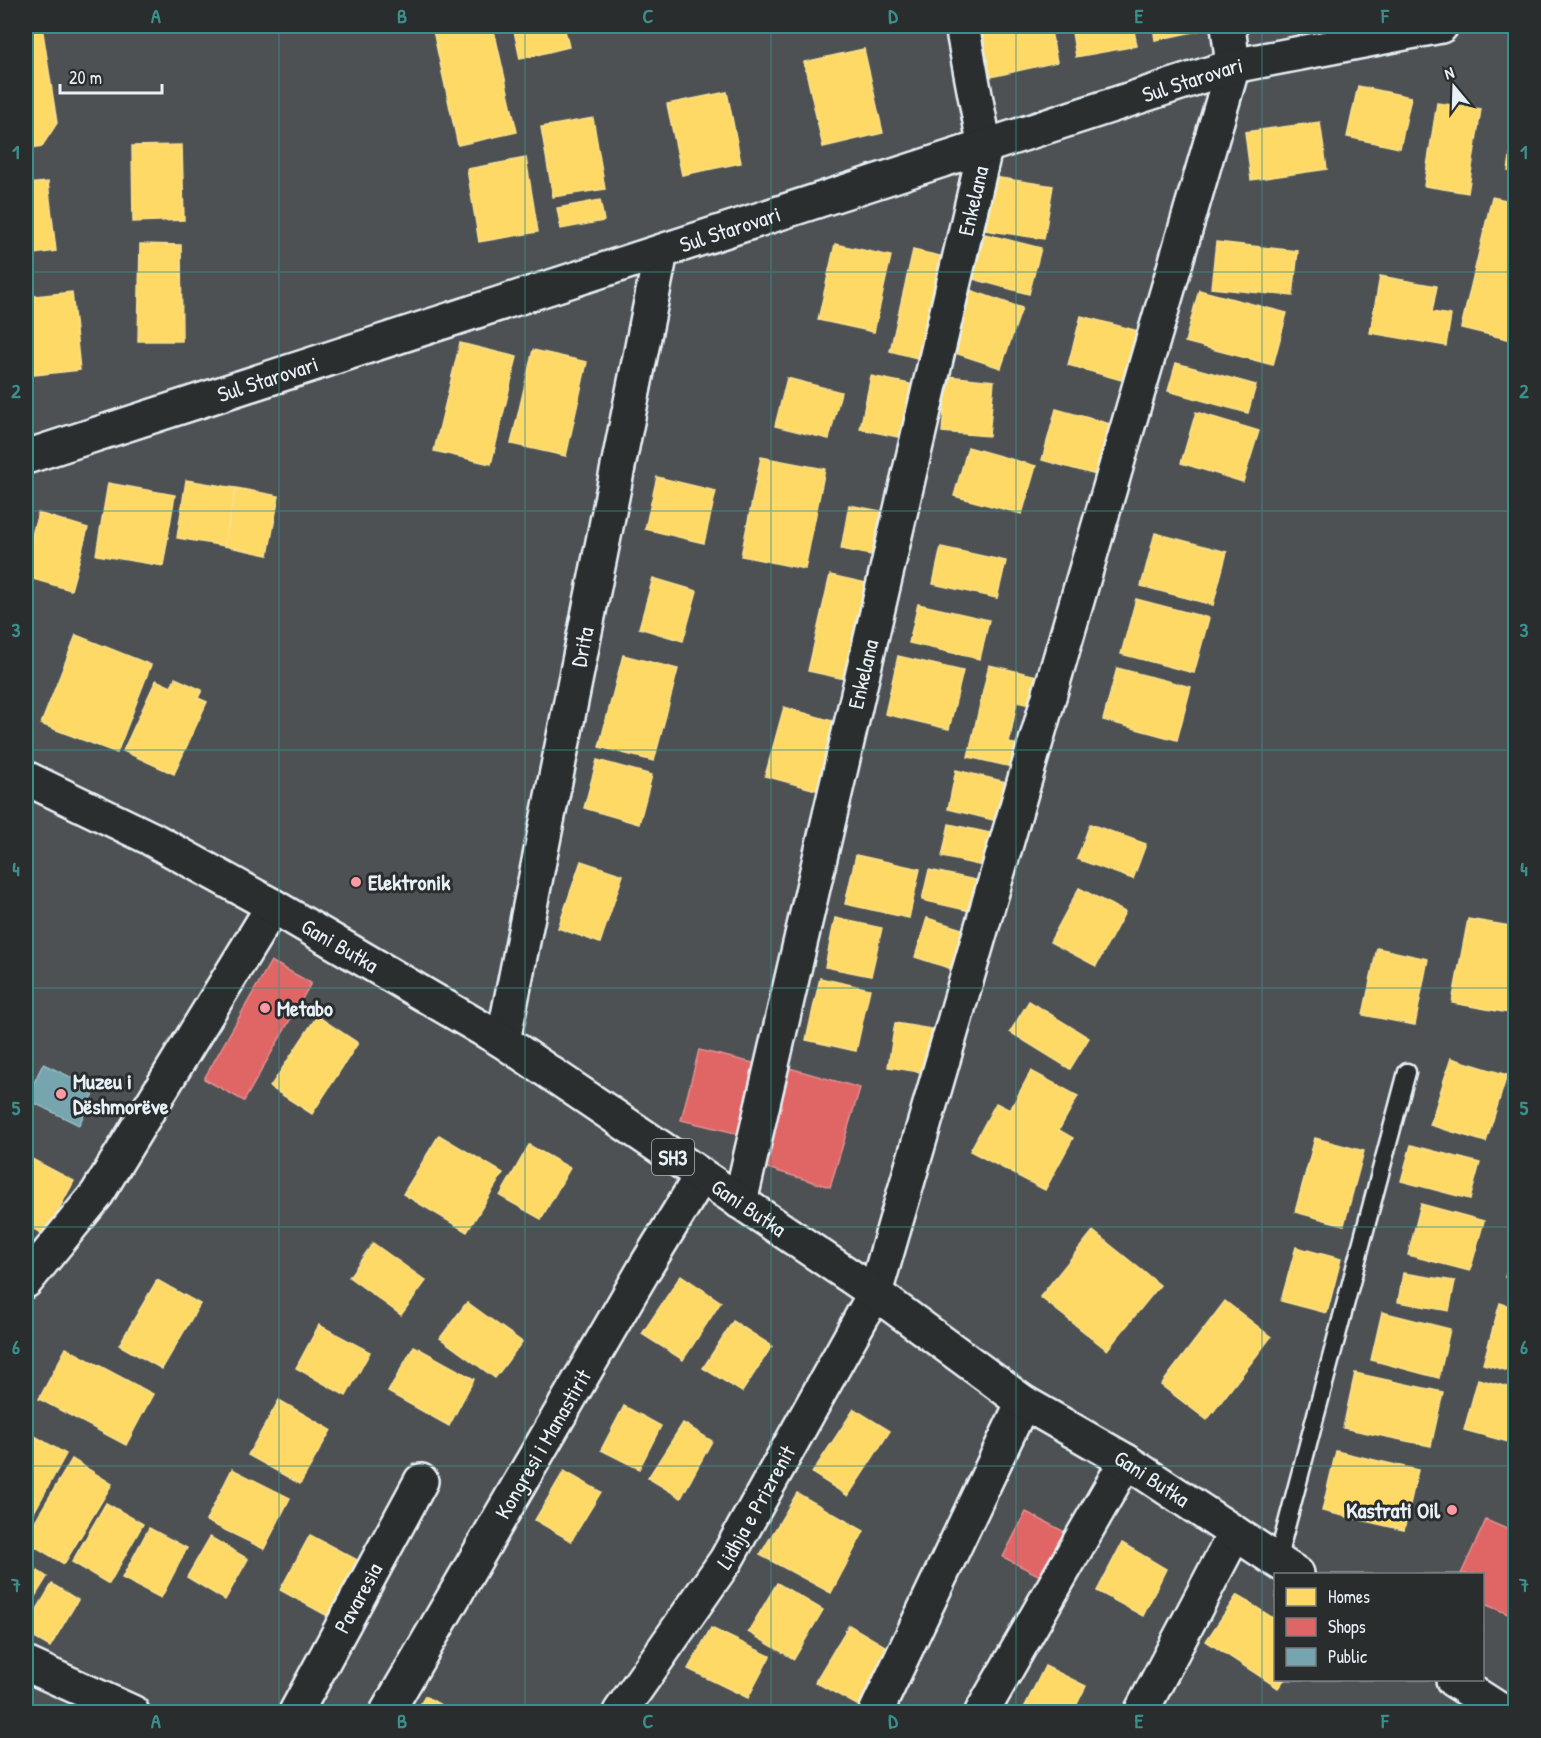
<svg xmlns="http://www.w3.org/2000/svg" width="1541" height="1738" viewBox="0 0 1541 1738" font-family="'Patrick Hand',sans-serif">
<rect width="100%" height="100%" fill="#35393a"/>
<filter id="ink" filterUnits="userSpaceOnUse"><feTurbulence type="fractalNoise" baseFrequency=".0167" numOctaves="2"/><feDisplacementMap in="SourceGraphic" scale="12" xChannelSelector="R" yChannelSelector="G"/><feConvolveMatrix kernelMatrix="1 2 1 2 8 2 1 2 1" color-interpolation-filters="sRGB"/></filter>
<g filter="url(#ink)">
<path fill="#4d5152" stroke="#9aa1a5" stroke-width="1.5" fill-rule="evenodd" d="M26 26H1515V1712H26ZM1276 1574H1482V1680H1276Z"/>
<g fill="#ffd966" stroke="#f8e092" stroke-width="1.5">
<path d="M26 26H42L57 123 42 146 26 149Z"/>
<path d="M432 26H493L517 132 458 145Z"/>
<path d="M513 26H564L569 47 520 59Z"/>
<path d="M976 26H1050L1057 62 990 77Z"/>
<path d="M1071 26H1133L1137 46 1076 57Z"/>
<path d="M1153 26H1198V31L1155 40Z"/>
<path d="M864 49 883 133 823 147 804 62Z"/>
<path d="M1358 86 1411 97 1400 148 1347 137Z"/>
<path d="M727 92 741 163 682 175 667 104Z"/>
<path d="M1437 103 1481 109 1468 193 1424 186Z"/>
<path d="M1516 116V172L1508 171Z"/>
<path d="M593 118 605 189 553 197 541 127Z"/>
<path d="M1320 122 1327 169 1251 180 1245 132Z"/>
<path d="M182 145 184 220 133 222 132 146Z"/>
<path d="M526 158 538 232 479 242 467 169Z"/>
<path d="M994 177 1053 186 1044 239 985 230Z"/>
<path d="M48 182 56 251 26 255V184Z"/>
<path d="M1492 197 1516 202V341L1461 328Z"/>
<path d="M600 200 604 221 561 229 557 208Z"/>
<path d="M985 234 1041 248 1029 294 973 279Z"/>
<path d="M1216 242 1298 251 1293 296 1211 288Z"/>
<path d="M140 244 181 245 182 341H138Z"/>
<path d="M835 244 891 256 874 332 818 320Z"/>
<path d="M913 250 945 257 921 359 890 351Z"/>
<path d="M1380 276 1437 286 1432 312 1451 315 1446 346 1370 333Z"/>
<path d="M970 290 1022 308 1001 368 949 351Z"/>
<path d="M1199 290 1287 313 1273 365 1185 342Z"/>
<path d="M72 292 80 370 26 376V297Z"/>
<path d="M1081 316 1150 334 1136 384 1068 365Z"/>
<path d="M460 343 517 357 491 464 434 451Z"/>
<path d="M533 350 587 362 566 456 511 444Z"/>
<path d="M1176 363 1256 385 1248 413 1168 391Z"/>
<path d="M871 376 915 385 903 438 860 429Z"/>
<path d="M947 376 994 381 989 436 942 432Z"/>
<path d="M787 378 841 392 829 439 775 426Z"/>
<path d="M1056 409 1125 428 1111 479 1042 460Z"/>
<path d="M1196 412 1259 431 1243 482 1181 463Z"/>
<path d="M968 447 1036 466 1022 514 954 496Z"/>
<path d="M761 457 825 469 805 569 741 556Z"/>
<path d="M657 477 716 491 704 543 645 529Z"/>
<path d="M186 480 236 488 224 546 177 538Z"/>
<path d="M108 483 175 495 163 566 96 555Z"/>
<path d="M236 488 279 496 268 555 224 546Z"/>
<path d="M849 505 881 511 872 555 841 549Z"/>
<path d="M38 513 88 528 71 590 26 577V557Z"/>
<path d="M1155 533 1227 552 1213 605 1141 586Z"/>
<path d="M941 547 1006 561 997 598 933 584Z"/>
<path d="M830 575 871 584 850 680 808 671Z"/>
<path d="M653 578 697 591 683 641 639 628Z"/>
<path d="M1136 599 1209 618 1194 673 1121 654Z"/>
<path d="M918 604 989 620 980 659 909 643Z"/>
<path d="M76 635 151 665 117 753 41 724Z"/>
<path d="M623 655 678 669 654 761 599 747Z"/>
<path d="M898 656 963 671 949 729 885 714Z"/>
<path d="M989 665 1046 678 1039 707 1017 702 1009 743 1030 747 1025 770 968 757Z"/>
<path d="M1117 668 1191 687 1177 740 1103 720Z"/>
<path d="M175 678 202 690 198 698 207 702 174 774 123 751 156 680 171 687Z"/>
<path d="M784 707 839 723 820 791 765 776Z"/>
<path d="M597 760 652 775 639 824 584 808Z"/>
<path d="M956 770 1015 784 1006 823 948 809Z"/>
<path d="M949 824 995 834 988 867 942 857Z"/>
<path d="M1090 824 1146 844 1133 879 1077 859Z"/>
<path d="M856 855 920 869 909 918 845 904Z"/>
<path d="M581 861 623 875 600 943 558 928Z"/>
<path d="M929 870 985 882 979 913 922 900Z"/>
<path d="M1079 888 1125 912 1096 966 1050 942Z"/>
<path d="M835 918 882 928 871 976 825 967Z"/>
<path d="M927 918 965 930 952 969 915 957Z"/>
<path d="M1468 919 1516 927 1515 1014 1452 1003Z"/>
<path d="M1377 948 1428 959 1415 1025 1363 1015Z"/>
<path d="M820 978 870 989 856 1051 806 1040Z"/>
<path d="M1029 1001 1089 1038 1070 1069 1010 1032Z"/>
<path d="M317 1016 358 1043 312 1114 270 1087Z"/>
<path d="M895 1023 938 1030 931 1074 888 1067Z"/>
<path d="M1451 1058 1507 1075 1486 1142 1430 1125Z"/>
<path d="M1031 1071 1078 1096 1059 1130 1073 1138 1045 1190 970 1151 996 1103 1010 1110Z"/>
<path d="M439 1135 503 1173 467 1232 403 1194Z"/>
<path d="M1315 1138 1364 1151 1344 1225 1295 1212Z"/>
<path d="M529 1145 570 1168 541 1219 500 1196Z"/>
<path d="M1411 1145 1480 1163 1470 1199 1401 1181Z"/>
<path d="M26 1156 74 1181 45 1235 26 1225Z"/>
<path d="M1421 1204 1484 1221 1470 1271 1408 1255Z"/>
<path d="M1093 1231 1160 1285 1107 1350 1040 1297Z"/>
<path d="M373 1243 426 1281 401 1315 349 1277Z"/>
<path d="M1516 1246V1280L1505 1277Z"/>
<path d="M1296 1247 1341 1259 1327 1313 1281 1301Z"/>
<path d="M1403 1273 1455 1281 1449 1311 1398 1302Z"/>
<path d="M681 1275 721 1302 683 1360 642 1334Z"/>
<path d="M157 1280 200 1304 162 1369 119 1345Z"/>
<path d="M1225 1301 1271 1337 1207 1420 1161 1385Z"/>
<path d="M467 1302 522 1342 495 1378 440 1338Z"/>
<path d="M1500 1303 1516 1308V1373L1483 1364Z"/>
<path d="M1382 1312 1450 1329 1439 1378 1371 1360Z"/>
<path d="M733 1321 772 1346 742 1392 703 1368Z"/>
<path d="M319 1325 370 1352 346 1396 296 1368Z"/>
<path d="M414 1346 474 1379 449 1426 388 1392Z"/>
<path d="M66 1348 153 1394 126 1445 39 1399Z"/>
<path d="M1355 1373 1443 1392 1431 1446 1343 1428Z"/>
<path d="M1478 1379 1516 1389V1444L1464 1430Z"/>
<path d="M279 1400 331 1430 300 1484 248 1455Z"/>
<path d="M624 1406 661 1426 639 1469 601 1450Z"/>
<path d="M854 1409 890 1431 848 1496 812 1473Z"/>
<path d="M683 1423 712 1441 681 1498 648 1478Z"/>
<path d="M26 1431 66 1454 26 1527Z"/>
<path d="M1336 1451 1418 1470 1404 1530 1322 1511Z"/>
<path d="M72 1459 112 1484 64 1564 26 1541V1536Z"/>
<path d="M232 1469 290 1498 264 1549 206 1521Z"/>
<path d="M564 1471 601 1492 571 1541 535 1520Z"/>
<path d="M797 1493 864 1531 831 1593 760 1555Z"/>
<path d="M106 1503 143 1524 109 1584 72 1562Z"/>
<path d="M149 1528 187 1548 161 1598 122 1578Z"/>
<path d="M310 1535 365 1564 335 1620 280 1590Z"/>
<path d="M210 1537 248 1559 225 1600 187 1577Z"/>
<path d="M1122 1543 1166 1569 1143 1616 1097 1591Z"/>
<path d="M26 1563 47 1577 26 1611Z"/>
<path d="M777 1583 823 1610 794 1659 748 1632Z"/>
<path d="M52 1584 78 1600 50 1647 26 1633V1628Z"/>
<path d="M1237 1595 1276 1620V1680H1284L1278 1688 1206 1641Z"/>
<path d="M849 1625 900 1655 868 1711 815 1682Z"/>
<path d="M711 1628 770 1656 748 1698 688 1669Z"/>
<path d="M1045 1666 1086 1686 1073 1712H1022Z"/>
<path d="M425 1696 453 1712H416Z"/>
</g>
<g fill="#e06666" stroke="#e29092" stroke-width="1.5">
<path d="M271 961 311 983 244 1101 204 1079Z"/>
<path d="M699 1050 762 1065 744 1135 681 1120Z"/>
<path d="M786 1067 860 1088 830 1187 757 1165Z"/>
<path d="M1026 1512 1067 1533 1044 1578 1003 1557Z"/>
<path d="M1486 1520 1516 1533V1598L1508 1614 1482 1603V1574H1461Z"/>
</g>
<path fill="#76a5af" stroke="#98bcc5" stroke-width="1.5" d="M43 1064 96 1089 79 1125 26 1099Z"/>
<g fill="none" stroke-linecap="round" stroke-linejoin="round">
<defs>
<path id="service" d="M1277 1561 1407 1072"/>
<g id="minor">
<path id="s1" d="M503 1041 661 252"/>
<path id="s2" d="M740 1202 985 148"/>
<path d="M26 1281 97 1194 273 906"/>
<path d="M26 1664 132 1712"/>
<path id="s3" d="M296 1712 421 1481"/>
<path id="s4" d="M387 1712 646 1266 701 1176"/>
<path id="s5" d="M620 1712 726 1560 875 1293 1233 66 1228 26"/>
<path d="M876 1712 1023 1402"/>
<path d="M982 1712 1126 1461"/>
<path d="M1141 1712 1235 1533"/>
</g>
<path id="tertiary" d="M962 26 985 148"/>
<g id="secondary">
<path id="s6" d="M26 457 1233 66 1441 26"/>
</g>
<g id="primary">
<path id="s7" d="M26 778 150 838 273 906 503 1041 875 1293 1023 1402 1126 1461 1297 1574"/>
<path d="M1453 1680 1503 1712"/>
</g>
</defs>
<use href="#service" stroke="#e8f1f8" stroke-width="21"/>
<use href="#minor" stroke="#e8f1f8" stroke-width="38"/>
<use href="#tertiary" stroke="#e8f1f8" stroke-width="38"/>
<use href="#secondary" stroke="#e8f1f8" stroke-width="38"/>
<use href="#primary" stroke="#e8f1f8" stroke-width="38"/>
<use href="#service" stroke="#2a2d2e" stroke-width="16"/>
<use href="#minor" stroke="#2a2d2e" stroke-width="33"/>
<use href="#tertiary" stroke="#2a2d2e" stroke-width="33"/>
<use href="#secondary" stroke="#2a2d2e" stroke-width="33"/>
<use href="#primary" stroke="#2a2d2e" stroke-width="33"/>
</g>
</g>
<path fill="none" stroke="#3a8f8a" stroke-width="1.5" stroke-opacity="0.55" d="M279 26V1712M525 26V1712M771 26V1712M1016 26V1712M1262 26V1712M26 272H1516M26 511H1516M26 750H1516M26 988H1516M26 1227H1516M26 1466H1516"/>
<g fill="#ff9aa2" stroke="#2a2d2e" stroke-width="2">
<circle cx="356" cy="882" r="6"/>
<circle cx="265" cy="1008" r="6"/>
<circle cx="61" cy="1094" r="6"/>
<circle cx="1452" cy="1510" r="6"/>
</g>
<g text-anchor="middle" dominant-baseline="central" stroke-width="6" stroke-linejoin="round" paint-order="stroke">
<rect fill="#2a2d2e" stroke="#afb6bb" stroke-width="1.5" x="652" y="1139" width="42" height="36" rx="4.5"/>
<g font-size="21" font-weight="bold" fill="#e8f1f8">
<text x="673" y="1157">SH3</text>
</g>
<g font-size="22" fill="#e8f1f8" stroke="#2a2d2e">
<text stroke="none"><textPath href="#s6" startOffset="1226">Sul Starovari</textPath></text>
<text stroke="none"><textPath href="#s2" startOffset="1028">Enkelana</textPath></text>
<text stroke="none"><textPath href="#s6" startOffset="740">Sul Starovari</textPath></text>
<text stroke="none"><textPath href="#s6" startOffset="254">Sul Starovari</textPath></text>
<text stroke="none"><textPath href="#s1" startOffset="402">Drita</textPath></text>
<text stroke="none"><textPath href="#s2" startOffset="542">Enkelana</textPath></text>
<text stroke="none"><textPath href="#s7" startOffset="356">Gani Butka</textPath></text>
<text stroke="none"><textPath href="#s7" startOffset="842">Gani Butka</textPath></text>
<text stroke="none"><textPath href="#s4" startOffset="310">Kongresi i Manastirit</textPath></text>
<text stroke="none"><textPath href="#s7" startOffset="1328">Gani Butka</textPath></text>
<text stroke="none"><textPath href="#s5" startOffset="246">Lidhja e Prizrenit</textPath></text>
<text stroke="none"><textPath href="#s3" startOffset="130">Pavaresia</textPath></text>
</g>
<g font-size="22" font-weight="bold" fill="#e8f1f8" stroke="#2a2d2e" text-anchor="start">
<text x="368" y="882">Elektronik</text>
<text x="277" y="1008">Metabo</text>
<text x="73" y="1081">Muzeu i<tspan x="73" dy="25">Dëshmorëve</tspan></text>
<text x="1440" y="1510" text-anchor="end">Kastrati Oil</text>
</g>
</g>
<rect width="1541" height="1738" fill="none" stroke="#2a2d2e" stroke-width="66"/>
<rect x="1274" y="1573" width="210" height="108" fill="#2a2d2e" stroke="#767b7f" stroke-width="1.5"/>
<rect x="1286" y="1588" width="30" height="18" fill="#ffd966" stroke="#767b7f" stroke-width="1.5"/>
<text x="1328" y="1603" font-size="18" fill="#e8f1f8">Homes</text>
<rect x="1286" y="1618" width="30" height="18" fill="#e06666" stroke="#767b7f" stroke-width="1.5"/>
<text x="1328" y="1633" font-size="18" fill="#e8f1f8">Shops</text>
<rect x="1286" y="1648" width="30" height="18" fill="#76a5af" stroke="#767b7f" stroke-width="1.5"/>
<text x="1328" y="1663" font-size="18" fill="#e8f1f8">Public</text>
<g transform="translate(1454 87) rotate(341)" stroke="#2a2d2e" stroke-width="4.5" paint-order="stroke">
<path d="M0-4.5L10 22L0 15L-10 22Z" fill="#e8f1f8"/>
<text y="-9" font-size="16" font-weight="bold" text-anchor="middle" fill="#e8f1f8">N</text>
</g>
<path d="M60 84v9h102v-9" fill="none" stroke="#e8f1f8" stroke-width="3"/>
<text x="69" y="84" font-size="18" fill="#e8f1f8" stroke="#2a2d2e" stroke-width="4.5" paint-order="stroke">20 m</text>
<rect x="33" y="33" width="1475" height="1672" fill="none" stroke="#3a8f8a" stroke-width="2"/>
<g font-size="20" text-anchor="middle" font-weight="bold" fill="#3a8f8a">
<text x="156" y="23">A</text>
<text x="402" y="23">B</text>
<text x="648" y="23">C</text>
<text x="893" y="23">D</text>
<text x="1139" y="23">E</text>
<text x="1385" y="23">F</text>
<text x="16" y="159">1</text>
<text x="1524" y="159">1</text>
<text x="16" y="398">2</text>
<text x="1524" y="398">2</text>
<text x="16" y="637">3</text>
<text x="1524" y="637">3</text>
<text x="16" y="876">4</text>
<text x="1524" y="876">4</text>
<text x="16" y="1115">5</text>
<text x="1524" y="1115">5</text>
<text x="16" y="1354">6</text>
<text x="1524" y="1354">6</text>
<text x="16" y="1592">7</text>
<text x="1524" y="1592">7</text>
<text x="156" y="1728">A</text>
<text x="402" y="1728">B</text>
<text x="648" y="1728">C</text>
<text x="893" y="1728">D</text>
<text x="1139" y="1728">E</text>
<text x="1385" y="1728">F</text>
</g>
</svg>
